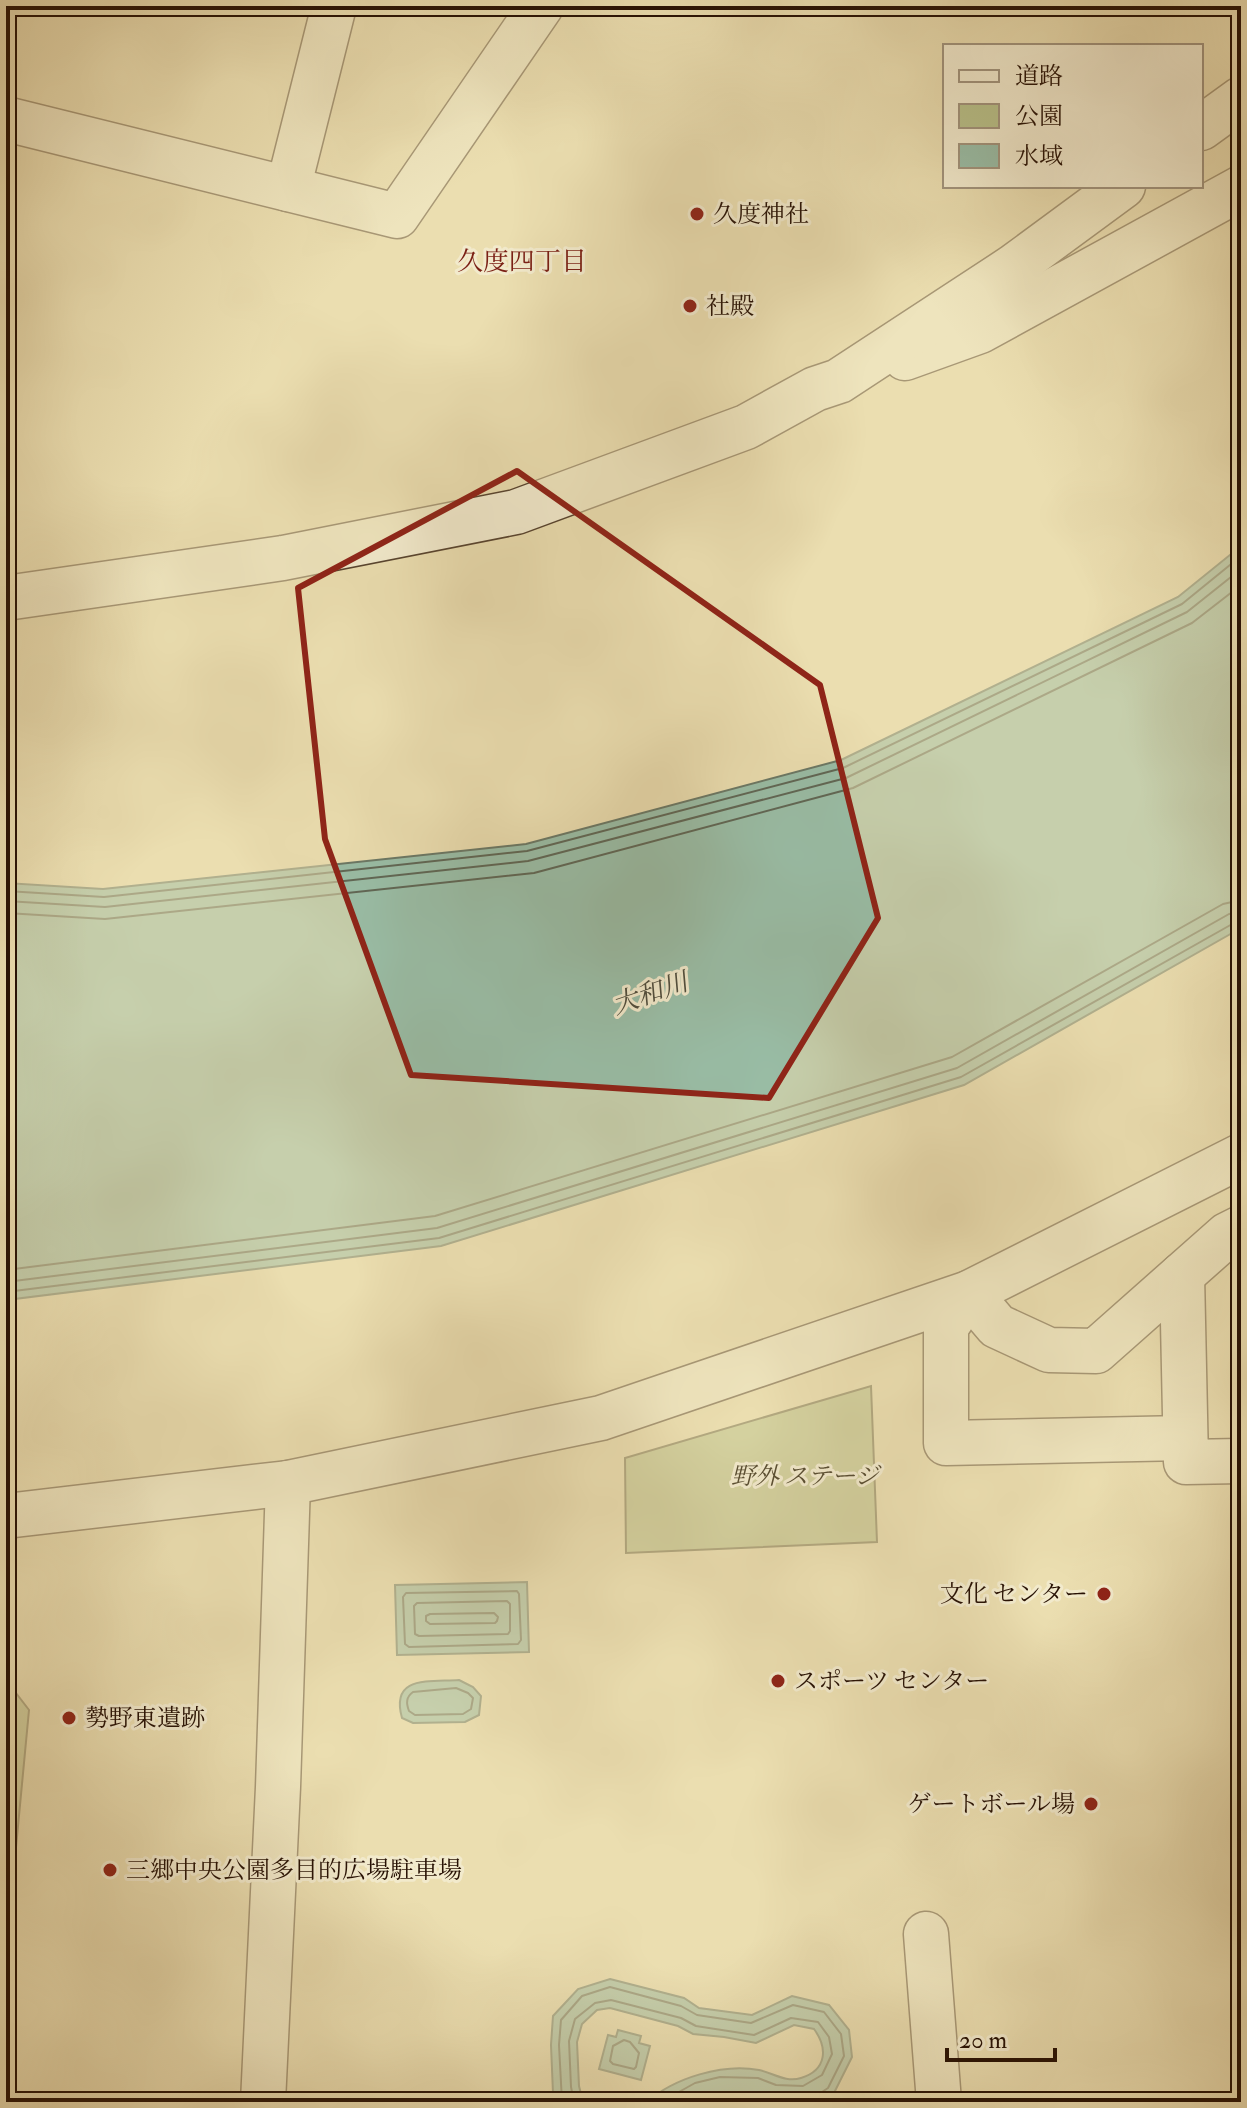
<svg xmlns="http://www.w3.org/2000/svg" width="1247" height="2108" viewBox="0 0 1247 2108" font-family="'IM FELL Double Pica','Noto Serif JP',serif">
<rect width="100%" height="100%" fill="#ebdeb0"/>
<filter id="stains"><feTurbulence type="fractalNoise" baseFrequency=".0025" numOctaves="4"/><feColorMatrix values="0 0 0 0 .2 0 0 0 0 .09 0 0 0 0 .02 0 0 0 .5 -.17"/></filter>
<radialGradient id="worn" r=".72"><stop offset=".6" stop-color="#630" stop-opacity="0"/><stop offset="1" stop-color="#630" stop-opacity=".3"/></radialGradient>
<g fill="#b8c18a" stroke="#706947" stroke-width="2">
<path d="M871 1386 877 1542 626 1553 625 1458Z"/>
<path d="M6 1680 29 1710 6 1953Z"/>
</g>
<g fill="#99bda6" stroke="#6b7865" stroke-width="2">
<path d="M1241 546V928L964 1085 441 1246 6 1300V883L103 889 526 844 841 760 1178 597Z"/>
<path d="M527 1582 529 1652 397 1655 395 1585Z"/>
<path d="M459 1680 473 1687 481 1696 479 1715 465 1722 413 1723 402 1718C390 1675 429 1682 459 1680Z"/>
<path d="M610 1979 684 1998 699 2008 752 2015 792 1996 829 2005 849 2030 852 2057 833 2095 816 2102H767L754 2098 710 2099 704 2102H647C674 2078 723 2063 759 2070 773 2073 786 2083 801 2078 827 2070 828 2048 814 2029L794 2025 756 2043 724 2037 693 2034 678 2026 610 2008 597 2010 582 2024 577 2042 579 2086 583 2102H555L553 2093 551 2045 553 2016 578 1989Z"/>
<path d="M618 2030 641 2036 639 2043 650 2046 641 2080 599 2069 608 2035 616 2037Z"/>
</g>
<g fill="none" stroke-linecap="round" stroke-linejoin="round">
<g stroke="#606755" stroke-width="2">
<path d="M6 891 104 897 527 851 843 768 1182 604 1241 556"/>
<path d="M6 901 105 907 528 861 846 778 1187 612 1241 569"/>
<path d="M6 913 105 919 534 873 853 788 1192 623 1241 585"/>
<path d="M6 1270 435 1216 952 1057 1223 904 1241 900"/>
<path d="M6 1282 437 1228 957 1068 1229 914 1241 912"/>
<path d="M6 1292 439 1238 961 1077 1234 923 1241 922"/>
<path d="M517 1591 519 1594 521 1640 518 1644 409 1647 405 1644 403 1597 406 1593Z"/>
<path d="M507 1601 510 1604V1631L508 1634 419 1636 415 1634 414 1606 417 1603Z"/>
<path d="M494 1613 498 1617 497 1621 495 1623 430 1624 426 1621V1616L430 1614Z"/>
<path d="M456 1688 468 1693 473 1698 471 1709 463 1714 415 1715 409 1711C406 1703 406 1697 413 1692Z"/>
<path d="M624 2040 630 2042 639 2053 636 2067 634 2069 613 2064 610 2061 613 2046Z"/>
<path d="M562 2102 559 2045 561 2020 582 1996 610 1987 681 2006 697 2015 751 2023 793 2005 824 2012 841 2034 844 2056 828 2088 819 2094 817 2102"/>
<path d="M574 2102 571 2087 569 2041 575 2019 595 2003 611 2000 681 2018 696 2026 754 2035 791 2018 818 2022 829 2037 832 2054 822 2075 803 2086 776 2085 758 2078 720 2077 695 2083 661 2102"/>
</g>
<defs>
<g id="minor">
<path d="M6 119 397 216 541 6"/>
<path d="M1201 128 1241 99"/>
<path d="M288 189 334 6"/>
<path d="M905 358 980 331 1241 188"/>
<path d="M6 598 283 558 516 512 746 427 815 389 839 381 1013 267 1123 186"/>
<path d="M1182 1275 1186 1462 1241 1461"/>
<path d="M1185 1438 946 1443V1327L969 1293 997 1326 1049 1350 1096 1351 1227 1235 1241 1228"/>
<path d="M6 1516 288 1483 601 1418 969 1293 1241 1156"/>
<path d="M926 1934 939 2102"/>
<path d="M263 2102 278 1787 288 1483"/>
</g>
</defs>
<use href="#minor" stroke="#58442f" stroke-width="47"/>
<use href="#minor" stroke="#f2eacc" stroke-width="44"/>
</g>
<path d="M0 0H1247V2108H0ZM517 471 820 685 878 918 769 1098 411 1075 325 839 298 588Z" fill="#ebdeb0" fill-opacity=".55" fill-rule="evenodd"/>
<path fill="none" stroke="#8f2418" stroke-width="6" stroke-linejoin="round" d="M517 471 820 685 878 918 769 1098 411 1075 325 839 298 588Z"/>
<g fill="#8f2418" stroke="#f2eacc" stroke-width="3">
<circle cx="697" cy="214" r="8"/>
<circle cx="690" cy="306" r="8"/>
<circle cx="1104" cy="1594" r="8"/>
<circle cx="778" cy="1681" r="8"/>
<circle cx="69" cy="1718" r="8"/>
<circle cx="1091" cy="1804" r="8"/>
<circle cx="110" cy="1870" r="8"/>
</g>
<g text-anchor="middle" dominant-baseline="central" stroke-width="6" stroke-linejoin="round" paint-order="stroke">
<g font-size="24" fill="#271104" stroke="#f2eacc" text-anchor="start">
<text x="713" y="214">久度神社</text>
<text x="706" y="306">社殿</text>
<text x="1088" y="1594" text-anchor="end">文化 センター</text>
<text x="794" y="1681">スポーツ センター</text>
<text x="85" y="1718">勢野東遺跡</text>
<text x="1075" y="1804" text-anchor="end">ゲートボール場</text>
<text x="126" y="1870">三郷中央公園多目的広場駐車場</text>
</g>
<g font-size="24" font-style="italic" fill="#5a4f33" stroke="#f2eacc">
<text x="805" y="1476">野外 ステージ</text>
</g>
<g font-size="26" fill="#7a1f14" stroke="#f2eacc">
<text x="522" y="262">久度四丁目</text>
</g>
<g font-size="26" font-style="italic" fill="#4f4d3d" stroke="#f2eacc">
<text transform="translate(650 994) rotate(-19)">大和川</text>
</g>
</g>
<rect width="1247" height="2108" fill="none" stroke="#ebdeb0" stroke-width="32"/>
<rect x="8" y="8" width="1231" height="2092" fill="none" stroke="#271104" stroke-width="4"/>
<rect x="16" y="16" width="1215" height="2076" fill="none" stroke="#271104" stroke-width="2"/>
<rect x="943" y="44" width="260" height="144" fill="#f2eacc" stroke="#a1937c" stroke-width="2"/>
<rect x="959" y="70" width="40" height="12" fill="#f2eacc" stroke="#a1937c" stroke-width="2"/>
<text x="1015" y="84" font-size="24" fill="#271104">道路</text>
<rect x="959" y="104" width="40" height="24" fill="#b8c18a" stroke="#a1937c" stroke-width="2"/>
<text x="1015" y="124" font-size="24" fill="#271104">公園</text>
<rect x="959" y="144" width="40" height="24" fill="#99bda6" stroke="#a1937c" stroke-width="2"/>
<text x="1015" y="164" font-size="24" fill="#271104">水域</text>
<path d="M947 2048v12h108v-12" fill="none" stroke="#271104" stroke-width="4"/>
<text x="959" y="2048" font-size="24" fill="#271104" stroke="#f2eacc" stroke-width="6" paint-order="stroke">20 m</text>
<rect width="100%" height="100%" filter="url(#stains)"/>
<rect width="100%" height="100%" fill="url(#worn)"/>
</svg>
